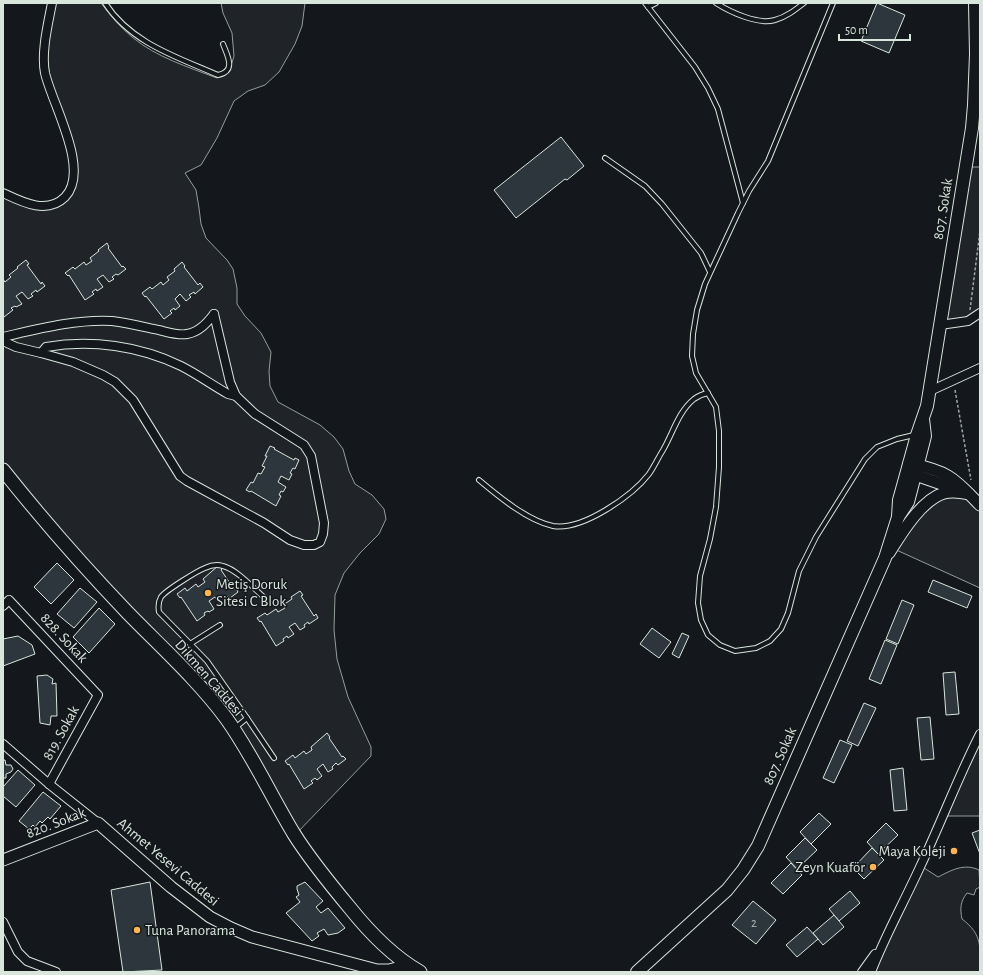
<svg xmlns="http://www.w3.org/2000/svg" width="983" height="975" viewBox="0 0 983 975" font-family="'Alegreya Sans',sans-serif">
<rect width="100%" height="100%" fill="#14181c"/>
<g fill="#202428" stroke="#939e99">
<path d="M52 3H101C110 15 120 27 132 37 156 57 188 67 217 78L230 69 234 56 232 33 223 13 221 3H305L302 26 295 44 279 72 265 85 248 91 234 101 217 138 201 165 185 173 196 190 199 208 201 224 206 238 227 260 233 269 237 288V304L245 316 261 333 271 352 269 371 270 386 278 402 320 425 334 437 343 449 349 471 355 484 372 495 384 509 386 519 379 534 360 553 344 573 335 595 334 630 337 659 348 697 371 747V756L295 835 242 743 3 470V193L34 206 59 203 75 173 45 72Z"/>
<path d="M966 167H980V313L976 317 940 325Z"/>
<path d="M956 491 980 505V588L892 548 922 509Z"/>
<path d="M980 734V816H942Z"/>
<path d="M921 866 938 877C952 870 964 863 979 870L980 887 976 889 974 895 967 893C960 902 960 909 962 919 983 935 980 947 980 972H871Z"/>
</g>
<g fill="#2c363c" stroke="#d8e6dc">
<path d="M877 3 905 15 889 53 861 41Z"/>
<path d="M561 137 584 166 567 180 565 179 516 218 494 190Z"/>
<path d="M107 243 109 247 108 248 122 267 123 266 126 269 118 275 116 274 112 277 114 279 109 282 103 275 97 279 103 287 97 291 96 289 92 292 94 294 85 300 69 275 68 276 65 273 73 267 75 269 84 262 86 265 92 261 90 258 99 251 98 250Z"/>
<path d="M26 260 29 264 27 265 41 284 42 282 45 286 37 292 36 290 31 294 33 296 28 299 22 292 16 296 22 304 16 307 15 306 11 308 13 310 4 317 3 315V279L5 282 11 277 9 275 18 268 17 267Z"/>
<path d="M182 262 185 266 184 267 198 285 200 283 203 287 195 294 194 292 189 295 191 297 186 301 180 294 175 299 180 306 175 310 174 308 170 311 172 313 164 319 146 296 145 297 142 293 150 287 152 289 161 282 163 285 169 280 167 277 175 271 174 269Z"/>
<path d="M270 446 275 448 274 449 294 460 295 458 299 460 295 469 293 468 290 473 292 474 289 480 281 476 278 482 286 487 283 492 281 491 279 495 281 496 276 506 251 491 250 492 246 490 251 482 253 483 258 473 261 474 265 467 262 466 267 456H265Z"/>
<path d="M57 563 74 580 51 604 34 587Z"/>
<path d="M219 565 222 569 221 570 234 589 236 588 238 592 230 598 229 596 224 599 226 601 221 605 215 597 209 601 214 609 209 612 208 611 204 613 205 615 197 621 181 597 180 598 177 594 185 588 187 591 196 584 198 587 205 582 203 579Z"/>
<path d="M933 580 972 596 967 608 928 592Z"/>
<path d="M80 588 97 602 74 628 57 614Z"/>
<path d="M300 591 303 595 301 596 314 616 316 614 318 618 309 624 308 622 304 625 305 627 300 630 295 623 289 627 294 634 288 638 287 636 283 639 284 641 276 646 261 621 260 622 257 618 265 613 267 615 276 609 278 612 285 608 283 605 292 599 291 597Z"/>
<path d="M902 600 914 605 898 644 886 639Z"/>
<path d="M99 608 115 624 89 653 73 637Z"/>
<path d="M652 628 671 642 659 658 640 644Z"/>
<path d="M682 633 689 636 679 658 672 654Z"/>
<path d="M18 636 32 645 35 654 3 666V639Z"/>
<path d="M885 640 897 645 881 684 869 679Z"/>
<path d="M955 672 959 714 946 715 943 673Z"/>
<path d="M47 675 53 679 52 684 56 683 57 716H51L50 725 40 723 37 676Z"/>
<path d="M864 703 876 708 858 746 847 741Z"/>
<path d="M930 717 934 759 921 760 917 718Z"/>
<path d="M327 733 330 737 329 738 342 757 343 756 346 759 338 765 336 763 332 767 333 769 328 772 323 764 317 769 322 776 317 780 315 778 311 781 313 783 304 789 289 764 288 765 285 761 293 755 295 758 304 751 306 754 312 750 311 747Z"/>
<path d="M840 740 852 745 834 783 823 778Z"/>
<path d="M3 760H5L6 765H11L13 769 11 772 6 774V778H3Z"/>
<path d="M903 768 907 810 894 811 890 770Z"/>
<path d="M18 770 35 785 16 807 3 796V787Z"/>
<path d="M43 792 61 806 50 819 48 817 42 823 40 821 35 827 33 825 29 829 19 821Z"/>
<path d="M819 813 831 824 811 844 800 832Z"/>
<path d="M886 823 898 835 878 854 867 842Z"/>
<path d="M980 830V854L972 833Z"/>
<path d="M805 838 817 850 797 869 786 857Z"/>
<path d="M872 848 884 860 864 879 853 868Z"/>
<path d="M791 863 802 875 783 894 771 883Z"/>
<path d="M150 882 162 970 123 972 111 890Z"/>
<path d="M305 882 323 901 316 907 321 913 328 908 345 928 338 933 328 935 324 929 317 933 319 936 312 941 286 913 300 902 296 897 299 895 297 889V886Z"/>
<path d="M850 891 860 903 839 921 829 909Z"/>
<path d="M753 901 776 920 756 944 732 925Z"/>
<path d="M834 915 844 927 823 945 813 933Z"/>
<path d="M807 927 818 939 797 957 786 945Z"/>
</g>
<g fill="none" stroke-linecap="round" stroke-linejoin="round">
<defs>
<g id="service">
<path d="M105 3C131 43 177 57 218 75 237 71 227 55 223 44"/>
<path d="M645 3 695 67 708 88 718 109 743 203"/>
<path d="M716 3C730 12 758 25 775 20 786 17 795 10 804 3"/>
<path d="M833 3 768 161 749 191 738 213 705 284 697 310 693 334 692 356 696 373 716 407 719 431V467L716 507 710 539 700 576 698 603 701 620 708 635 720 645 735 651 756 648 770 641 781 629 788 613 799 571 816 537 865 459 877 447 897 439 914 435"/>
<path d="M648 7 656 3"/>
<path d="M605 158 645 186 662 204 701 253 710 272"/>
<path d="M479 480C498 496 528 521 553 526 582 531 632 496 649 474 654 467 658 458 663 450 673 433 678 412 694 399 698 396 703 394 708 393"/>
<path d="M267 600C255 590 238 570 223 566 217 564 211 565 205 568 197 571 165 591 161 597 158 602 158 606 159 612L207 661 247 718 274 758"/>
<path d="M190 644 220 625"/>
<path d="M235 728 247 718"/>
</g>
<g id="minor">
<path d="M3 193C22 202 47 215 65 197 91 170 52 104 45 73 41 52 48 24 52 3"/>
<path d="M940 325 968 321 980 313"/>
<path d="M3 337C38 329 76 319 112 321 127 323 140 326 154 329 165 331 177 336 187 334 199 332 207 323 214 314"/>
<path d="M3 341 16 347 41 353 73 362 103 375 115 382 133 400 180 476 187 481 264 523 290 540 304 545H314L320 542 323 534 324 523 311 456 304 445 255 414 236 396 230 382 214 314"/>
<path d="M41 353 46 347C91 339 140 346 181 366 197 374 212 385 228 394L236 396"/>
<path d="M930 391 980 368"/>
<path d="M3 606 9 600 98 695 49 784"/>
<path d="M3 744 49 784 98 823"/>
<path d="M3 922 18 952 27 961 56 972"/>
<path d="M862 972 875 954"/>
<path d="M871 972C885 936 904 902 920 867 941 823 958 777 980 734"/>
</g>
<g id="tertiary">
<path d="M909 463C922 466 936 469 948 476 960 483 970 495 980 505"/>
<path d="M907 472 959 490"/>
<path d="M889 553C901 534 921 500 944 493 952 491 960 492 969 494"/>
<path d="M3 860 98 823 171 887 210 917 231 928 252 937 377 970H389L408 965"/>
</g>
<g id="secondary">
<path d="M898 517 908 502 915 475 925 436 923 419"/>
<path d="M637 972 727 890 743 870 758 846 885 558 898 517 899 500 917 435 927 406 972 128 974 105 976 54 975 3"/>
</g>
<path id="primary" d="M3 470C42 519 83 566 127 612 160 646 197 679 226 718 252 754 271 796 294 834 311 861 330 884 350 908 370 933 392 956 420 972"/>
</defs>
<use href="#service" stroke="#d8e6dc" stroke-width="6"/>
<use href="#minor" stroke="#d8e6dc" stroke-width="10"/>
<use href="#tertiary" stroke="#d8e6dc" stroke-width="13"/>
<use href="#secondary" stroke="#d8e6dc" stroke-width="14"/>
<use href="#primary" stroke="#d8e6dc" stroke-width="15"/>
<g stroke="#9da8a2" stroke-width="1.5" stroke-dasharray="3 2" stroke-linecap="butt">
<path d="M970 310 980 231"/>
<path d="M955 390 971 480"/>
</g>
<use href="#service" stroke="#14181c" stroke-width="4"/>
<use href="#minor" stroke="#14181c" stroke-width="8"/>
<use href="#tertiary" stroke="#14181c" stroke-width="11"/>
<use href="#secondary" stroke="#14181c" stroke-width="12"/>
<use href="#primary" stroke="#14181c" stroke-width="13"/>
</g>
<g fill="#ffb74d" stroke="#14181c" stroke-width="1.5">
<circle cx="208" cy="593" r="4"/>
<circle cx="954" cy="851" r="4"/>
<circle cx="873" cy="867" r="4"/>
<circle cx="137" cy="930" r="4"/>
</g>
<g text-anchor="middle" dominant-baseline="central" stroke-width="3" stroke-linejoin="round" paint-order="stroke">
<g font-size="13" fill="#adbab4">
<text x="754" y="923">2</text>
</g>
<g font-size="15" fill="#d8e6dc" stroke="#14181c">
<text transform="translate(943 209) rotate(-81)">807. Sokak</text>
<text transform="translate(64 638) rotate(47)">828. Sokak</text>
<text transform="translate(209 678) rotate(49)">Dikmen Caddesi</text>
<text transform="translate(61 733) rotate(-61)">819. Sokak</text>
<text transform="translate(780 756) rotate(-66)">807. Sokak</text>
<text transform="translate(56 823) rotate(-21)">820. Sokak</text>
<text transform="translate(168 862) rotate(40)">Ahmet Yesevi Caddesi</text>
</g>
<g font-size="15" fill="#d8e6dc" stroke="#14181c" text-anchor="start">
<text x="216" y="584">Metiş Doruk<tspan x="216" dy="17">Sitesi C Blok</tspan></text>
<text x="946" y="851" text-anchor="end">Maya Koleji</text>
<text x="865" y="867" text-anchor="end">Zeyn Kuaför</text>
<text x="145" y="930">Tuna Panorama</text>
</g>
</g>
<rect width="983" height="975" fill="none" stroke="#d8e6dc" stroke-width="8"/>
<path d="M839 34v6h71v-6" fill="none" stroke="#d8e6dc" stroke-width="2"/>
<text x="845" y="34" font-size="12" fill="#d8e6dc" stroke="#14181c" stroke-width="3" paint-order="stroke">50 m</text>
</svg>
